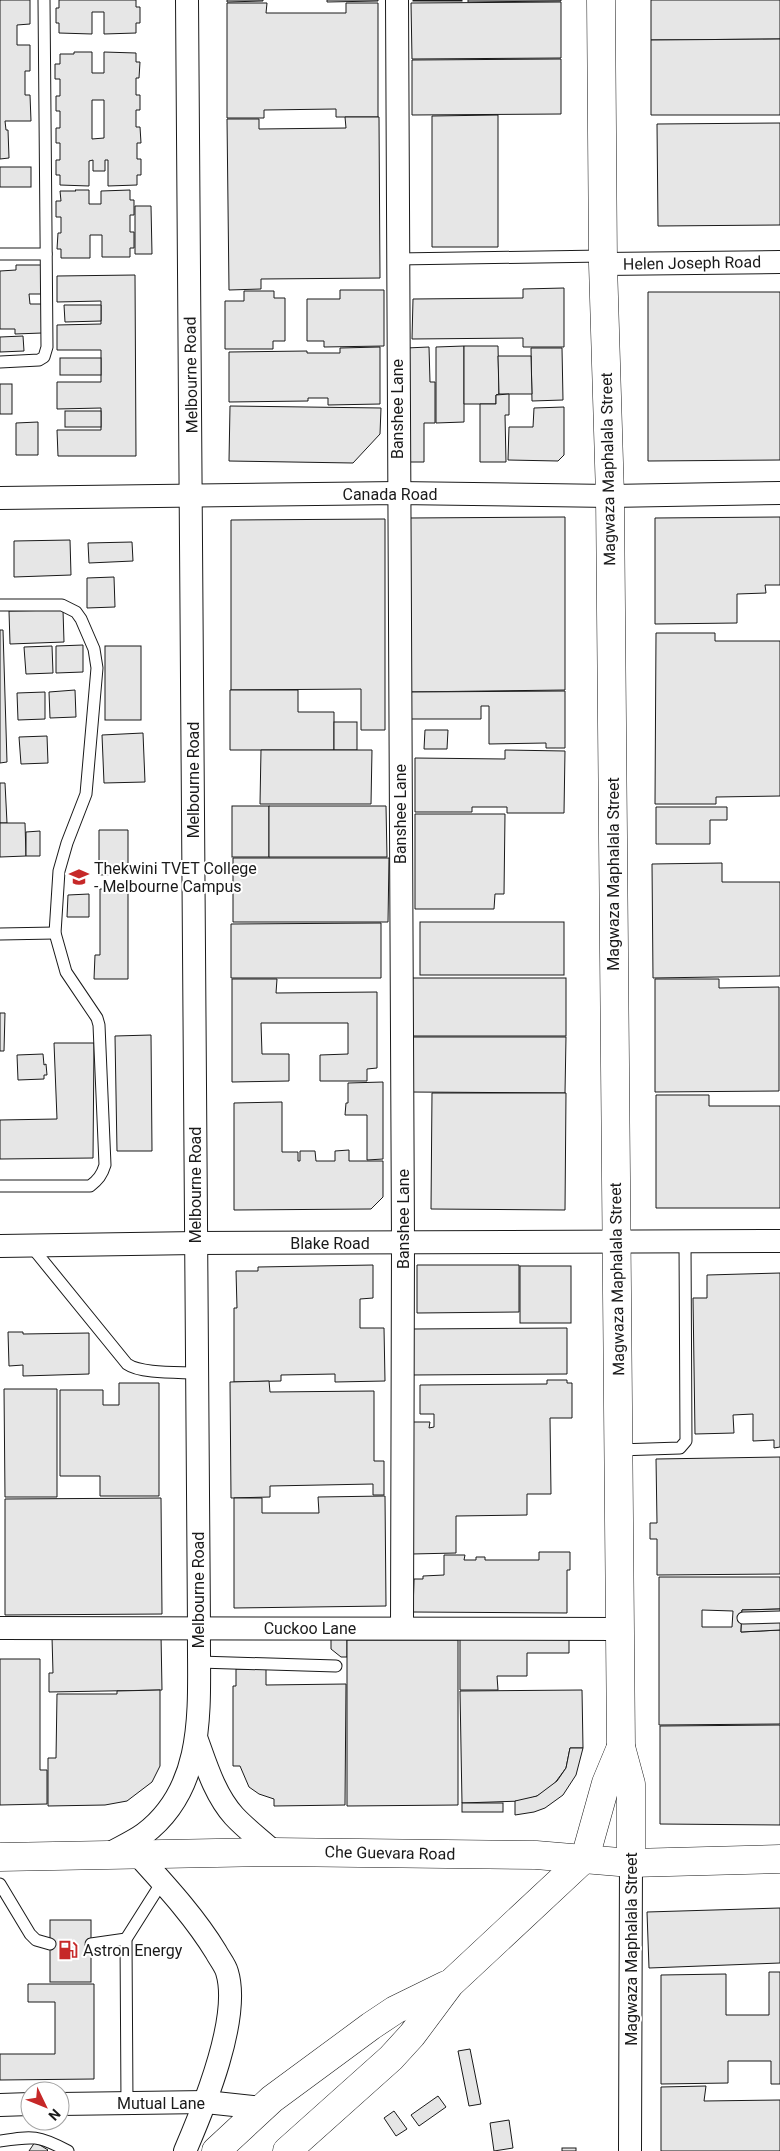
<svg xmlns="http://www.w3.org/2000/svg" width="780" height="2151" viewBox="0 0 780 2151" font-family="Roboto,sans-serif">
<rect width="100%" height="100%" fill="#fff"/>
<g fill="#e6e6e6" stroke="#1a1a1a" fill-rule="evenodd">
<path d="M0 0H30V24L17 25V45H30V71H25V95H30L31 121H5L6 130H8L9 158 0 159Z"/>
<path d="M59 0H136V7H140V23H136V33L104 34V12H92V34L59 33V23H56V8H59Z"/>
<path d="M227 0H263V1L227 2Z"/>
<path d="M327 0H378V1L327 2Z"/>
<rect x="413" y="0" width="49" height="1"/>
<path d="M468 0H561V1L468 2Z"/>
<path d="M651 0H780V39L651 40Z"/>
<path d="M561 2V58L412 59 411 3Z"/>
<path d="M227 3H267L266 13H346V3H378V117H336V109L264 110V118H227Z"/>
<path d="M780 39V115H651V40Z"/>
<path d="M74 52H92V73H104V52L136 53V62H140L139 78H136V95H140V110H136V127H140L141 143H137V159H141V175H137V185L108 186V160H105V171H93V160L89 161V186L60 185V175H56V160H60V143H56V128H60V111H56V96H60V79H55V64H60V54H74ZM92 100H104V138L92 139Z"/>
<path d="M561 59V114L412 115V60Z"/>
<path d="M498 115V247H432V116Z"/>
<path d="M345 117H379L380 278 261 279V289L229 290 227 119H259V129L346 128Z"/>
<path d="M780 123V225L658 226 657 124Z"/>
<rect x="0" y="167" width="31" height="20"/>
<path d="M75 190H89V204H101V191L130 190V200H134V215H130V232H134V248H130V257H102V235H90V258H61V249H57L58 233H61V217H56V201H61L60 191H76Z"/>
<path d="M135 206H151L152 254H135Z"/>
<path d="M16 265H42V294H29L30 304H42V333L15 334V329H0V271L16 270Z"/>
<path d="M135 275 136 456H58L57 430H101V408L57 409V382H101V350H57V325L101 324V301L57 302V276Z"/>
<path d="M564 288V347H523V338L412 339 413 299 523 298V289Z"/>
<path d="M340 290H384V346L324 347V341H307V299H340Z"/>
<path d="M244 291H274V298H285V341H273V349H225V301H244Z"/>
<path d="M648 292H780V460L648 461Z"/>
<path d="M64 305H101V321L65 322Z"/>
<path d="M23 336 24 351 0 352V337Z"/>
<path d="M464 346V422L436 423V347Z"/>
<path d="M464 346H498L499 394 496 395V404H464Z"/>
<path d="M380 347V404L328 405V398H308V401L229 402V352L307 351V353H340V348Z"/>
<path d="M429 347 430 382H435V423H424V462H408L406 348Z"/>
<path d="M531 348H562L563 400 532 401Z"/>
<path d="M498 356H531L532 394H499Z"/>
<rect x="60" y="358" width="41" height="17"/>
<rect x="0" y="384" width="12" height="30"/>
<path d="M509 394V415H505L506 462H480V404H496V395Z"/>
<path d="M230 406 381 408 380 434 353 463 229 461Z"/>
<path d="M564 407V455L558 461 508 460 509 427H533L534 408Z"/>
<rect x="65" y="411" width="36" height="16"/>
<path d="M38 422V455H16V423Z"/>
<path d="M565 517V690L409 692V518Z"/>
<path d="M780 517V585H765L766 593 737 594V623L655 624V518Z"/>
<path d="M385 519V730H361V689L231 690V520Z"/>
<path d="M70 540 71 575 14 577V541Z"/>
<path d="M132 542 133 561 89 563 88 543Z"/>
<path d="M114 577 115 607 87 608V578Z"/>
<path d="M63 610 64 642 10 644 9 611Z"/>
<path d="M0 630H3L7 762 0 763Z"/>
<path d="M656 633H715V641H780V796L716 797V804H655Z"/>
<path d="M83 645V672L56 673V646Z"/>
<path d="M52 646 53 673 26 674 24 647Z"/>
<rect x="105" y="646" width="36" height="74"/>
<path d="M75 690 76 717 50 718 49 692Z"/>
<path d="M230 690H298V712H334V750H230Z"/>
<path d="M565 691V748H546V743L489 744V706H481V719H409L410 692Z"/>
<path d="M45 692V719L18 720 17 693Z"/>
<rect x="334" y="722" width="23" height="28"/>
<path d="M425 730H448L447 749H424Z"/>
<path d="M143 733 145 782 104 783 102 735Z"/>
<path d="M47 736 48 763 21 764 19 737Z"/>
<path d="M261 750H372L371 804H260Z"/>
<path d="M505 750 565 751 564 813H507V807H472V812H415V758L505 759Z"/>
<path d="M0 783H5L7 823H0Z"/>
<rect x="232" y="806" width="37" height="51"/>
<path d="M269 806H386L387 857H269Z"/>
<path d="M656 807H727V820H710V844H656Z"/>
<path d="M415 814H505L504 894H495L494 909H415Z"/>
<path d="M0 823H25L26 856 0 857Z"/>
<path d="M99 830H128V874L99 875Z"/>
<path d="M40 831V856H26V832Z"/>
<path d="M233 858H389L388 922H233Z"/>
<path d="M722 863V882H780V976L653 978 652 864Z"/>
<path d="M100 889H128V979H94L95 955H100Z"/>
<path d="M89 894V917H67L68 895Z"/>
<rect x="420" y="922" width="144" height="53"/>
<path d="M381 923V978H231V924Z"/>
<rect x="409" y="978" width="157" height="58"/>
<path d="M232 979H277L276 993 377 992V1068L367 1069V1081H320V1055L348 1054V1023H261L262 1054H289V1081L232 1082Z"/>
<path d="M655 979H719V988L779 987V1091L655 1092Z"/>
<path d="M0 1013H5L4 1051H0Z"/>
<path d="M151 1035 152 1151H117L115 1036Z"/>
<path d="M411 1037H566L565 1093 410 1092Z"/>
<path d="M54 1043H94L93 1158 0 1159V1120L57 1119Z"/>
<path d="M43 1054 44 1065 46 1064 47 1075H44V1079L18 1080 17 1055Z"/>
<path d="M383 1082V1159L367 1160V1115H345L346 1103H348V1083Z"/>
<path d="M432 1093H566L565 1210 431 1209Z"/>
<path d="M656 1095H709V1106H780V1208H656Z"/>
<path d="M282 1102V1152H298V1161H300V1151H315L316 1161H335V1151L349 1150V1161H383V1197L371 1209 234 1210V1103Z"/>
<path d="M373 1265V1298L360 1299V1328H384L385 1381 335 1382V1374L281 1375V1381L234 1382V1308H237L236 1271H258V1267Z"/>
<path d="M417 1265H519V1312L417 1313Z"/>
<rect x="520" y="1266" width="51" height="57"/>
<path d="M780 1273V1447L774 1448V1440L753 1441V1414L733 1415 734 1433 695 1434 693 1298H707V1275Z"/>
<path d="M567 1328V1374L412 1375V1329Z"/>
<path d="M8 1332H23V1334L89 1333V1374L23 1376V1365L9 1366Z"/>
<path d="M547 1380H567V1383H572V1418H550L551 1494H527V1515L456 1516V1553L412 1554 411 1422H430L429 1428 434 1427V1414H420V1385L547 1384Z"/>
<path d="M269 1381 270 1392 374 1391V1461H384V1495H373V1484L270 1486V1497L231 1498 230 1382Z"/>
<path d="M119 1383H159V1496H100V1476H60V1390H103V1405H119Z"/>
<path d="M4 1389H57V1497H5Z"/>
<path d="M780 1457V1574L657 1575V1539H650V1523H657L656 1459Z"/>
<path d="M385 1496 386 1606 234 1608V1498H262V1513H319L318 1497Z"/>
<path d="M161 1498 162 1614 5 1615V1499Z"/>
<path d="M539 1552H570V1570H567V1613L413 1612 414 1579H423V1576L444 1575V1555H465L464 1560H476V1557H485V1560H539Z"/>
<path d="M659 1577H780V1609L742 1610 741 1632 780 1630V1724L659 1725ZM702 1610 733 1611 732 1627H702Z"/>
<path d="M780 1609V1630L741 1632 742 1610Z"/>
<path d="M569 1634V1653H527V1676H497L498 1690H460V1635Z"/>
<path d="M161 1635 162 1690 49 1692V1673H53L52 1637Z"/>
<path d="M347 1636V1657H341L331 1649V1637Z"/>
<path d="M347 1640H458V1805L347 1806Z"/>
<path d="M0 1659H40V1770H47V1804L0 1805Z"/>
<path d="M236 1669H266V1685L346 1684 345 1805 274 1806V1799L259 1794 249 1787 240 1766H233V1686H236Z"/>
<path d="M160 1690V1766L152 1782 127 1801 105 1805 48 1806V1758H56L57 1694H117V1691Z"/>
<path d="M582 1690 583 1748H570L566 1768 552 1787 537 1796 522 1801 462 1803 460 1691Z"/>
<path d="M780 1725V1825L660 1824V1726Z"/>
<path d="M570 1748H583L576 1775 563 1795 545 1808 534 1812 515 1815V1801L537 1796 557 1781 566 1768Z"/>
<rect x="462" y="1803" width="41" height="9"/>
<path d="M780 1908V1963L649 1968 647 1912Z"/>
<rect x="50" y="1920" width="41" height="62"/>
<path d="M769 1972H780V2084H771V2061H728V2083L661 2084V1975L726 1974V2015H769Z"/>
<path d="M28 1984H94V2079L0 2080V2054H55V2002H28Z"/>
<path d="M470 2049 481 2104 469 2106 458 2051Z"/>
<path d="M706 2086 704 2101 780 2100V2151H661V2087Z"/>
<path d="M438 2096 446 2107 419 2126 411 2115Z"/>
<path d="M394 2111 407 2129 396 2136 384 2118Z"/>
<path d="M509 2120 513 2148 494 2151 490 2123Z"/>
<path d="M35 2142 48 2150 47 2151H29Z"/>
<rect x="562" y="2148" width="14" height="3"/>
</g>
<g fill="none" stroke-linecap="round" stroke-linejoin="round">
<defs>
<g id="lane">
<path d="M0 254H46"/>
<path d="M397 259 603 256"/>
<path d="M0 362 39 360 44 357 47 347 44 0"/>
<path d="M0 605H62L76 612 81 619 94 649 97 668 86 794 67 843 59 871 55 933 66 972 97 1018 99 1025 105 1165C102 1175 98 1180 90 1186H0"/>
<path d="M0 934 55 933"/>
<path d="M31 1246 127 1364C141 1374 179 1372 197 1373"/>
<path d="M618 1450 680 1448 686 1441 685 1242"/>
<path d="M743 1618 780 1617"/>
<path d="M199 1662 336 1666"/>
<path d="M0 1884 30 1934 36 1940 50 1944"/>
<path d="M91 1944 126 1939"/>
<path d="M127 2103 126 1939 162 1882"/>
<path d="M0 2141C33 2136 38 2135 68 2151"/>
</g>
<g id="street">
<path d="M397 0 403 1243 402 1627"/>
<path d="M603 264 780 262"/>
<path d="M0 498 398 493 610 496 780 493"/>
<path d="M0 1246 196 1243 780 1241"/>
<path d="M0 1628 620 1629"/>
<path d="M197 1740C206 1765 215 1795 234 1816 246 1829 261 1840 274 1852"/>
<path d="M137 1854C165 1885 194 1916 216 1952 219 1958 225 1965 227 1972 241 2018 204 2107 185 2151"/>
<path d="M107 1855C119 1848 133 1842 144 1834 209 1785 198 1700 199 1628L187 0"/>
<path d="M60 2104 206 2102 262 2108"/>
<path d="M0 2105 30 2104"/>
<path d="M630 2151 631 1863"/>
</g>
<g id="secondary">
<path d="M601 0 603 264 610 496 621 1747 631 1784V1863"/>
<path d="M0 1857 274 1852 536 1855 631 1863 780 1859"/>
<path d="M216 2151 272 2099 371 2026 395 2010 446 1985"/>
<path d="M287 2151 391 2058 412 2035 450 1984 585 1858 606 1783 621 1747"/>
</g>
</defs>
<use href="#lane" stroke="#1a1a1a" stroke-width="13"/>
<use href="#street" stroke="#1a1a1a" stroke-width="24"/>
<use href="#secondary" stroke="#1a1a1a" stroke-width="29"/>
<use href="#lane" stroke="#fff" stroke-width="11"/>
<use href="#street" stroke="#fff" stroke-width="22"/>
<use href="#secondary" stroke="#fff" stroke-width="28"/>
</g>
<defs>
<symbol id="university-bare" viewBox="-9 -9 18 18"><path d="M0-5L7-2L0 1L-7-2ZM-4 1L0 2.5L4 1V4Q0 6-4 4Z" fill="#c62828" stroke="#fff" stroke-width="2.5" paint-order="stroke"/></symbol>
<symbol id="fuel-bare" viewBox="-9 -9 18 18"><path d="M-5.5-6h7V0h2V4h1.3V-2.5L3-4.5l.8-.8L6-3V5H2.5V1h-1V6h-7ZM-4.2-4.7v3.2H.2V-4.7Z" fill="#c62828" stroke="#fff" stroke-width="2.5" paint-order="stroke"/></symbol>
</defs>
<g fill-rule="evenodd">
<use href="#university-bare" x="65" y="863" width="28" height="28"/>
<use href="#fuel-bare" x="54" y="1936" width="28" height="28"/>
</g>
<g text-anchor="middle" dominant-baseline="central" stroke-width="4" stroke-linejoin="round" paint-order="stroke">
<g font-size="16" fill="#1a1a1a" stroke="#fff">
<text transform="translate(692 263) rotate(-1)">Helen Joseph Road</text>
<text transform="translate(191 375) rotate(-91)">Melbourne Road</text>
<text transform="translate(397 409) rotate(-90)">Banshee Lane</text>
<text transform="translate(608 469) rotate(-91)">Magwaza Maphalala Street</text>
<text x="390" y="494">Canada Road</text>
<text transform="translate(193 780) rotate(-90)">Melbourne Road</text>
<text transform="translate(400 814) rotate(-90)">Banshee Lane</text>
<text transform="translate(613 874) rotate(-90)">Magwaza Maphalala Street</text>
<text transform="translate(195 1185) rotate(-90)">Melbourne Road</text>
<text transform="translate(403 1219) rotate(-90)">Banshee Lane</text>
<text x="330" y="1243">Blake Road</text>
<text transform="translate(617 1279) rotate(-91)">Magwaza Maphalala Street</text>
<text transform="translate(198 1590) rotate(-90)">Melbourne Road</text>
<text x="310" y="1628">Cuckoo Lane</text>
<text transform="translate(390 1853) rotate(1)">Che Guevara Road</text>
<text transform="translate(631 1949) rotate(-90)">Magwaza Maphalala Street</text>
<text x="161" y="2103">Mutual Lane</text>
</g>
<g font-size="16" fill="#1a1a1a" stroke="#fff" text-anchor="start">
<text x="94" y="868">Thekwini TVET College<tspan x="94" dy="18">- Melbourne Campus</tspan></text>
<text x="83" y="1950">Astron Energy</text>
</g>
</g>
<g transform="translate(45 2106) rotate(133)"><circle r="24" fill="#ffffff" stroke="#a3a3a3"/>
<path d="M0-4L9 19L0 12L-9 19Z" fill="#c62828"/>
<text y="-8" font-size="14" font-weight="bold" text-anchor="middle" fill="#1a1a1a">N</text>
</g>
</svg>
